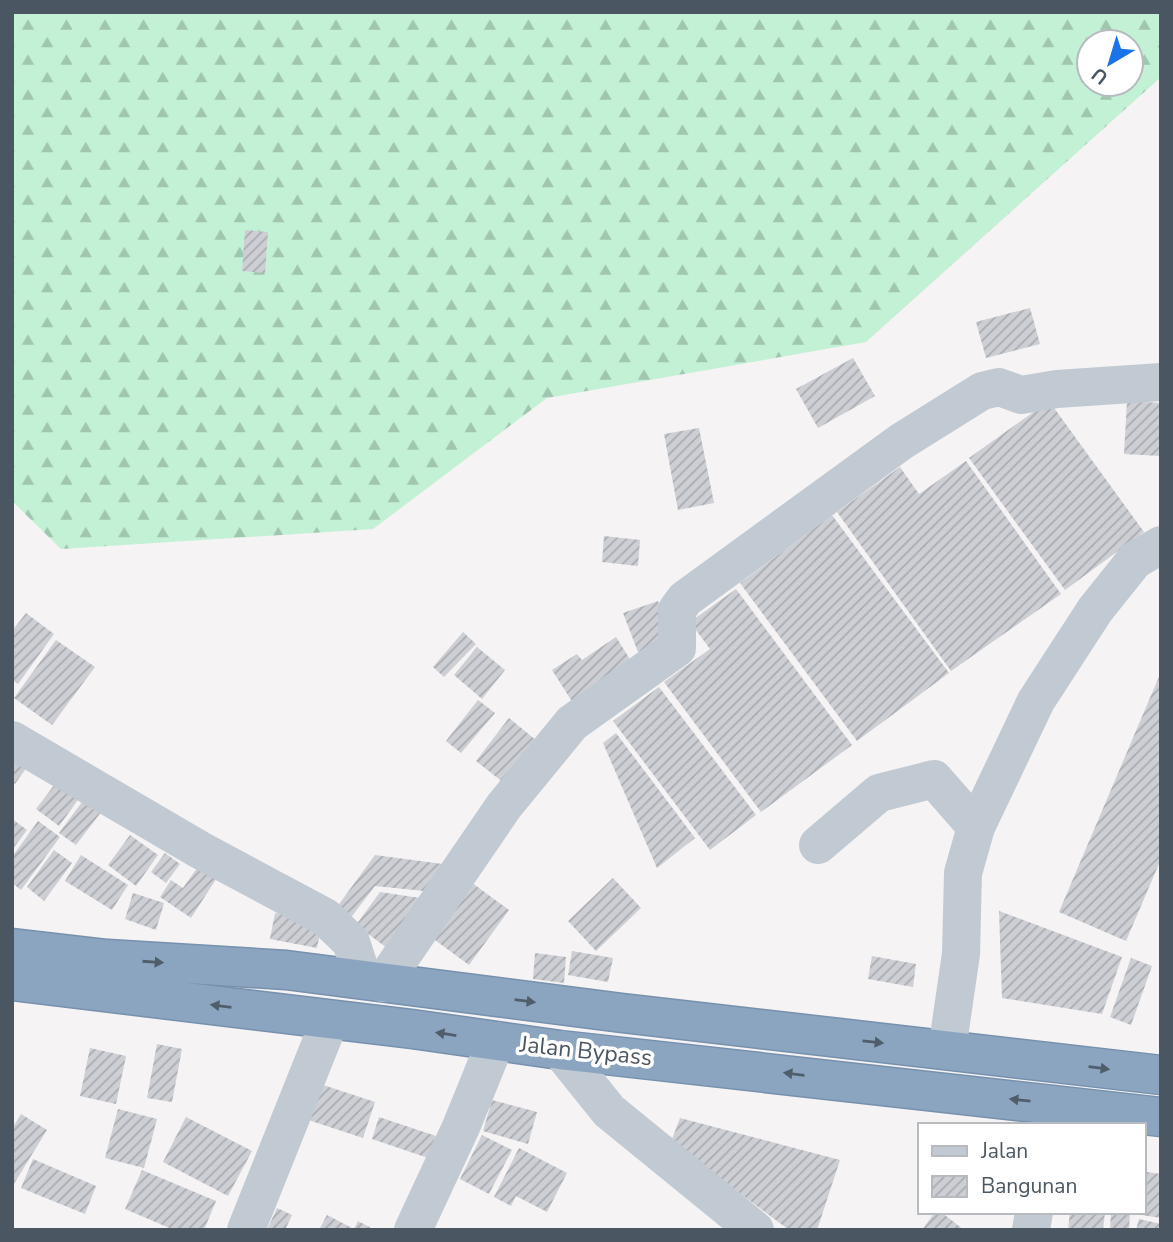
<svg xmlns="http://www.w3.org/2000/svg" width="1173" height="1242" viewBox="0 0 1173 1242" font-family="'Nunito Sans',sans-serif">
<defs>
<pattern id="forest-firs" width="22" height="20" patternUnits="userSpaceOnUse" patternTransform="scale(1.75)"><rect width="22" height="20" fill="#c3f1d5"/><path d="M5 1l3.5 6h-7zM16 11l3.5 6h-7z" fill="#a0c6b0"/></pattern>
<pattern id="building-hatch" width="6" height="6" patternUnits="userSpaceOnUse" patternTransform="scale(1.75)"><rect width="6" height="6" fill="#cdcfd5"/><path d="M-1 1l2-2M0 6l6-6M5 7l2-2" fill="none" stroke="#a8abb0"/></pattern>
</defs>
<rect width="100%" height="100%" fill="#f5f3f3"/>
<path fill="url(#forest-firs)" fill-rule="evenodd" d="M12 12H1161V77L866 342 547 398 373 529 61 549 12 501ZM1089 42H1131V84H1089Z"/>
<g fill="url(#building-hatch)">
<path d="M245 230 268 232 265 273 242 271Z"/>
<path d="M1030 308 1040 344 986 358 976 322Z"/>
<path d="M853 358 875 396 818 428 796 389Z"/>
<path d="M1049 401 1144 532 1065 590 969 458Z"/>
<path d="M1127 401 1161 403V456L1124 454Z"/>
<path d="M699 428 714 503 678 510 664 434Z"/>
<path d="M966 461 1061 594 951 671 837 512 900 467 919 494Z"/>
<path d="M832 515 949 673 857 741 740 583Z"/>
<path d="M604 536 640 540 638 566 602 562Z"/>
<path d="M736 589 852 745 761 812 664 682 710 649 690 622Z"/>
<path d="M658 601 672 640 638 652 623 613Z"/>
<path d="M26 613 54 634 18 684 12 680V631Z"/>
<path d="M463 632 476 644 444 677 433 667Z"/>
<path d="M616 637 633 664 573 703 552 670 577 654 582 660Z"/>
<path d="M56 640 95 667 52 725 14 698Z"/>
<path d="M477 647 505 670 482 699 454 675Z"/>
<path d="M1161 672V859L1126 941 1059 912Z"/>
<path d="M659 687 756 815 710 850 613 721Z"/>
<path d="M478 700 495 713 461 753 446 741Z"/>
<path d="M509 718 537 741 504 783 476 761Z"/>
<path d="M616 733 695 838 657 868 603 743Z"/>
<path d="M12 746 32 760 15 784 12 782Z"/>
<path d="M61 776 83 793 59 826 36 809Z"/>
<path d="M85 798 102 811 76 845 59 833Z"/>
<path d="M12 819 27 830 12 850Z"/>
<path d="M38 821 60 837 21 890 12 883V857Z"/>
<path d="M130 835 158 855 136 886 108 865Z"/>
<path d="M54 850 72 863 44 901 27 887Z"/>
<path d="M165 853 180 864 166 883 151 872Z"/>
<path d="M81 855 128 885 112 910 65 881Z"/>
<path d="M375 855 450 865 434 892 375 886 349 920 334 911Z"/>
<path d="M202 861 220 873 191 918 160 897 171 880 183 888Z"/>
<path d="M464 877 509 910 469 965 424 932Z"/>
<path d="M613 878 641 908 596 951 568 921Z"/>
<path d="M380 892 427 899 391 951 356 925Z"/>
<path d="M133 893 164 903 156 930 125 919Z"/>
<path d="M999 911 1122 957 1102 1014 1002 998Z"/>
<path d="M275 913 322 922 317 948 270 939Z"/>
<path d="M572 951 613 958 608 982 568 975Z"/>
<path d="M535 953 566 957 564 983 533 979Z"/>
<path d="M872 956 916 964 913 987 868 979Z"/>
<path d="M1131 958 1152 966 1131 1025 1110 1017Z"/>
<path d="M157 1044 182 1049 172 1102 147 1098Z"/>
<path d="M90 1048 126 1056 116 1104 80 1096Z"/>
<path d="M305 1079 375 1102 363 1138 293 1115Z"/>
<path d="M492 1100 537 1112 528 1144 483 1131Z"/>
<path d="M118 1109 157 1119 144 1168 105 1158Z"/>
<path d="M21 1114 47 1130 12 1187V1129Z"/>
<path d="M186 1117 252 1151 228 1196 163 1162Z"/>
<path d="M379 1117 436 1136 428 1158 372 1139Z"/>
<path d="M680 1118 840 1160 817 1230H789L671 1142Z"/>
<path d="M482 1135 512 1150 489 1194 460 1179Z"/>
<path d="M519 1148 567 1173 547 1212 516 1196 511 1206 494 1197Z"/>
<path d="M33 1159 96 1186 85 1214 21 1188Z"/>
<path d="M142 1170 216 1201 204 1230H174L125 1209Z"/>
<path d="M1147 1172 1161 1174V1218L1135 1214 1143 1212Z"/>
<path d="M277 1208 292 1215 285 1230H267Z"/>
<path d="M935 1212H941L964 1230H922Z"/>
<path d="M1070 1212H1105L1103 1230H1068Z"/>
<path d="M1111 1212H1130L1129 1230H1110Z"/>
<path d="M327 1215 354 1229 358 1221 375 1230H319Z"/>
<path d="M1139 1219 1161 1224V1230H1136Z"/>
</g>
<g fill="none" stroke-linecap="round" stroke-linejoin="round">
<defs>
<g id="highway">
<path d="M12 948 107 959 286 970 622 1013 1161 1075"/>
<path d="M12 981 412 1029 560 1050 1161 1117"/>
</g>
</defs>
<use href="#highway" stroke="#7690ad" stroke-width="41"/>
<g stroke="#c1cad2" stroke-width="38">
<path d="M12 740 200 850 325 917 351 942 363 979"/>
<path d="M818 845 879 793 934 779 976 827"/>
<path d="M383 983 504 806 572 723 677 648V610L685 599 902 441 982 391 999 387 1021 395 1057 389 1161 382"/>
<path d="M560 1050 609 1111 755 1230"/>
<path d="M947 1050 961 954 963 873 976 827 1036 701 1095 610 1135 560 1161 545"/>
<path d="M246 1230 330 1020"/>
<path d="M413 1230 461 1127 496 1041"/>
<path d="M1031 1230 1034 1212"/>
</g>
<use href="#highway" stroke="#8ba5c1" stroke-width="38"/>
</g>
<defs><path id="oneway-solid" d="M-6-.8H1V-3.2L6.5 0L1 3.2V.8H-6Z" transform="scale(1.75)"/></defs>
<g fill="#505e6b">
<use href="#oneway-solid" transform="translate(153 962) rotate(4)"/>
<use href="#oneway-solid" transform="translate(525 1001) rotate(7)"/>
<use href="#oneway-solid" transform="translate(221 1006) rotate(-173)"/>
<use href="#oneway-solid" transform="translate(446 1034) rotate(-171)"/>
<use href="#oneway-solid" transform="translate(873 1042) rotate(6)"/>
<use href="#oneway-solid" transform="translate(1099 1068) rotate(7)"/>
<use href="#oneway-solid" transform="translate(794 1074) rotate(-173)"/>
<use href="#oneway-solid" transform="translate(1020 1100) rotate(-174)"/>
</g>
<g text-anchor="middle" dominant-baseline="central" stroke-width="7" stroke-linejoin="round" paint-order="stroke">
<g font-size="23" fill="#4a5661" stroke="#fff">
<text transform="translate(586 1051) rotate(6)">Jalan Bypass</text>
</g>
</g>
<rect width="1173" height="1242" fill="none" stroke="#4a5661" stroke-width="28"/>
<rect x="918" y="1123" width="228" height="91" fill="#ffffff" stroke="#b7bbc0" stroke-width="2"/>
<rect x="932" y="1146" width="35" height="10" fill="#c1cad2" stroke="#b7bbc0" stroke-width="2"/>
<text x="981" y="1158" font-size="21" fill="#4a5661">Jalan</text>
<rect x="932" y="1176" width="35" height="21" fill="url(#building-hatch)" stroke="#b7bbc0" stroke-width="2"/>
<text x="981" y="1193" font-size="21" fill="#4a5661">Bangunan</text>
<g transform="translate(1110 63) rotate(218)"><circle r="33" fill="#ffffff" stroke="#b7bbc0" stroke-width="2"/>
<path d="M0-5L12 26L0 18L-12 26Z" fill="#1a73e8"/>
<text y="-10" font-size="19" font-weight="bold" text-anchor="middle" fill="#4a5661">U</text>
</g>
</svg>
